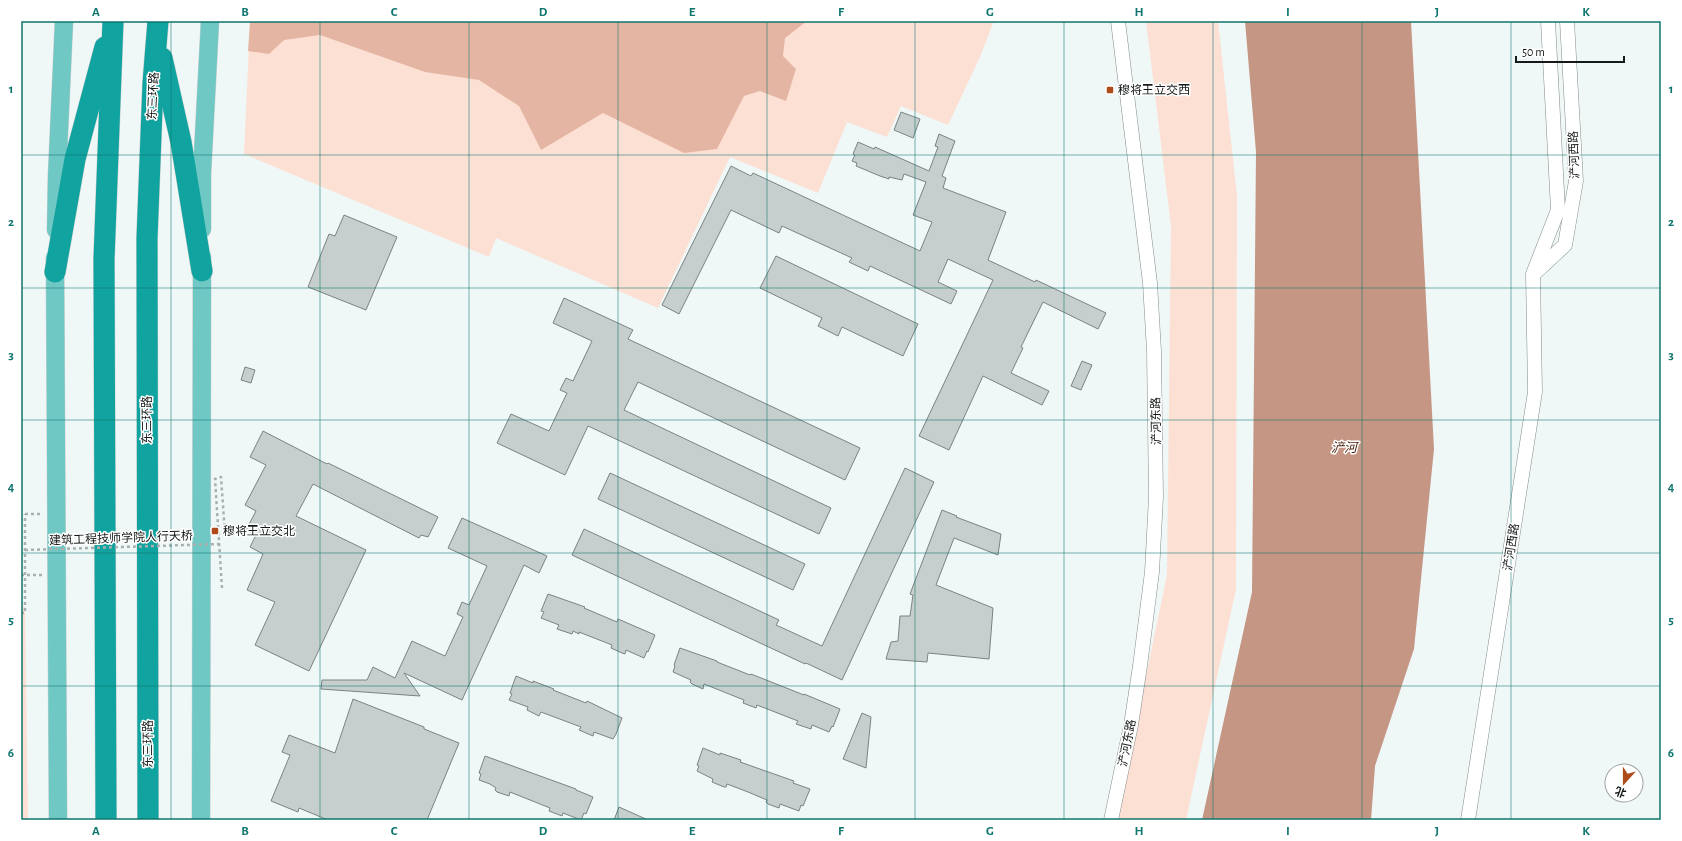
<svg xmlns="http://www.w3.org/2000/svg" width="1682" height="841" viewBox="0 0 1682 841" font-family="'Alegreya Sans','Noto Sans SC',sans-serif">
<rect width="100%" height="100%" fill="#eff7f7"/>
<g fill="#fde0d4">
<path d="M251 21H994L980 57 948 125 901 106 887 137 847 122 818 193 730 157 658 308 496 238 489 257 244 154 250 22Z"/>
<path d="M1146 21H1218L1237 196 1236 589 1186 820H1116L1167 575 1171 226Z"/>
<path d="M21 605 25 607 28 820H21Z"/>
</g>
<path fill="#e4b5a2" d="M251 21H807L785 38 783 56 796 69 786 101 760 91 744 96 717 149 684 153 603 113 541 150 519 106 479 80 425 72 320 35 284 40 269 54 248 51 250 22Z"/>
<path fill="#c49683" d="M1245 21H1411L1434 449 1414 649 1375 766 1371 820H1202L1252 592 1256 152Z"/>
<g fill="#c7cfce" stroke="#7b8282">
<path d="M901 112 920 119 913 138 894 130Z"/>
<path d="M939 134 955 141 942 176 946 178 943 188 1006 212 988 260 1035 282 1036 280 1106 313 1098 329 1043 302 1021 347 1023 348 1011 373 1049 391 1042 405 983 376 949 450 919 436 993 280 948 259 938 282 957 291 951 304 870 266 868 271 849 262 852 258 782 226 779 233 731 210 679 314 662 305 731 166 751 176 753 173 920 251 932 222 913 215 926 182 904 174 902 180 889 177V179L880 176 856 166 857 163 852 161 855 155 853 154 858 142 874 149 875 147 929 171 938 147 935 146Z"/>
<path d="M344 215 397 237 366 310 308 287 329 234 335 236Z"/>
<path d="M776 256 918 324 903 356 842 327 838 336 818 326 822 318 760 288Z"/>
<path d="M564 298 633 330 628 339 860 448 845 480 638 382 624 410 831 508 819 534 588 426 565 475 497 443 511 414 549 431 567 393 560 390 566 378 573 381 592 341 553 323Z"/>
<path d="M1082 361 1092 365 1081 390 1071 386Z"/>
<path d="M245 367 255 370 251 383 241 380Z"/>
<path d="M263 431 327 464 328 463 438 517 428 537 421 535 419 538 313 484 296 516 366 550 309 671 255 645 275 602 247 590 263 554 250 547 256 535 246 530 256 511 245 505 266 465 250 457Z"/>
<path d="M905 468 934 482 842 680 806 663 805 664 572 555 584 529 779 620 776 625 822 646Z"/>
<path d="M610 473 805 564 793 590 598 499Z"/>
<path d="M942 510 957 516 956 517 1001 534 998 555 954 538 936 585 993 608 989 659 928 653 927 662 886 659 891 642 898 641 900 616H910L913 595 910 594Z"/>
<path d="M462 518 547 556 539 573 524 565 462 700 404 673 420 696 321 689 322 680H367L373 667 395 678 412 641 445 656 463 617 457 614 462 602 469 605 487 566 448 548Z"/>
<path d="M548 594 585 607 584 608 617 622 618 619 655 635 648 652 647 651 644 658 626 650 625 654 622 653 611 648 612 645 579 632V634L573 631 572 634 557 629 559 625 541 618 544 612 541 611Z"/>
<path d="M680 648 717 661V662L750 675 751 674 804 695V694L840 709 833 727 832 726 829 732 812 725 811 729 796 724 798 721 757 705 756 708 743 703 744 700 704 684 703 689 692 684 690 682 691 680 673 672 675 666 674 665Z"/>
<path d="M516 676 533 683V681L554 689 553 690 586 703 587 701 622 718 616 734 613 739 594 732 593 736 579 730 581 727 541 712 539 716 527 710 528 707 509 700 512 694 510 693Z"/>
<path d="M353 699 424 727V729L459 743 427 820H328L299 808 298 812 271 801 290 755 282 752 289 735 335 753Z"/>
<path d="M862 713 871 717 866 768 843 759Z"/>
<path d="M703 748 720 755V753L741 760 740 762 794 781 793 783 810 789 803 806 801 805 799 811 780 804 779 808 768 804 766 802 767 800 748 792 727 784 726 787H724L712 782 713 779 697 771 699 766 697 765Z"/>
<path d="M485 756 576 789V790L593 797 586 814 584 813 581 820 563 813 562 816 549 811 550 808 510 792 509 796 497 792 495 790 496 788 490 784 479 780 481 774 479 773Z"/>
<path d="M619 807 648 820H614Z"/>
</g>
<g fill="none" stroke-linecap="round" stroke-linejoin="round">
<defs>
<g id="minor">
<path d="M1537 271 1565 245 1576 181 1567 21"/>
<path d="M1111 820 1131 725 1140 666 1152 572 1156 497 1154 351 1150 283 1118 21"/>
<path d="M1468 820 1535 392 1533 274 1558 210 1548 21"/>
</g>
<g id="major">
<path d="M202 229V173L210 21"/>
<path d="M56 230 57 176 64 21"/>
<path d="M55 258 58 820"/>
<path d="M201 820 202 257"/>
</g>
<g id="highway">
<path d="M162 58 181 142 202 271"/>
<path d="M55 272 75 159 105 47"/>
<path d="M106 820 104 259 113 21"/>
<path d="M148 820 147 238 153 83 158 21"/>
</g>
</defs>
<use href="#minor" stroke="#858d8c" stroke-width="15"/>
<use href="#major" stroke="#d0d1d1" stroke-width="19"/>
<use href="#highway" stroke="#d0d1d1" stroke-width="22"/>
<g stroke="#aab0b0" stroke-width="2.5" stroke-dasharray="3 3" stroke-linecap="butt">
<path d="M25 514H42"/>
<path d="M217 534H225"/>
<path d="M21 575H42"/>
</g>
<use href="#minor" stroke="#fff" stroke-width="14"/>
<use href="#major" stroke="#70c8c5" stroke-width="18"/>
<use href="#highway" stroke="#11a39f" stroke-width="21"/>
<g stroke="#aab0b0" stroke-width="2.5" stroke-dasharray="3 3" stroke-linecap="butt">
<path d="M25 550 219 544"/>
<path d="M222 588 215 479 221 477 225 534"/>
<path d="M21 613H25V514"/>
</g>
</g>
<path fill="none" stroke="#0f766e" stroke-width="1" stroke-opacity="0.55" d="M171 21V820M320 21V820M469 21V820M618 21V820M767 21V820M915 21V820M1064 21V820M1213 21V820M1362 21V820M1511 21V820M21 155H1661M21 288H1661M21 420H1661M21 553H1661M21 686H1661"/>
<g fill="#af4b1a" stroke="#fff" stroke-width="1.5">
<rect x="1106" y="86" width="8" height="8" rx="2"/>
<rect x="211" y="527" width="8" height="8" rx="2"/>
</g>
<g text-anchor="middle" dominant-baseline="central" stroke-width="3" stroke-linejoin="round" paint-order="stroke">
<g font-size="12" fill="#161919" stroke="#fff" text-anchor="start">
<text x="1118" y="90">穆将王立交西</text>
<text x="223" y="531">穆将王立交北</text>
</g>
<g font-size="12" fill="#161919" stroke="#fff">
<text transform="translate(153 96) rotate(-87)">东三环路</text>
<text transform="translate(1574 155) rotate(-92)">浐河西路</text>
<text transform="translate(147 420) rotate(-90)">东三环路</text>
<text transform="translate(1156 421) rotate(-91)">浐河东路</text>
<text transform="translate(121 538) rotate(-2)">建筑工程技师学院人行天桥</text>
<text transform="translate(1511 547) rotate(-81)">浐河西路</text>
<text transform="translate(1127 743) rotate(-79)">浐河东路</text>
<text transform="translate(148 744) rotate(-90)">东三环路</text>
</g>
<g font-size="13" font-style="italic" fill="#481c09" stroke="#fff">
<text x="1344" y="448">浐河</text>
</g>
</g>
<rect width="1682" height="841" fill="none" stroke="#ffffff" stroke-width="44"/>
<g transform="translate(1624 783) rotate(201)"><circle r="19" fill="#ffffff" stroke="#a2a3a3"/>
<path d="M0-3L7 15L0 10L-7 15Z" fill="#af4b1a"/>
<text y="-6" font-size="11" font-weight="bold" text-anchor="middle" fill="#161919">北</text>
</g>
<path d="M1516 56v6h108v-6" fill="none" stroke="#161919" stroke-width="2"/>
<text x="1522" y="56" font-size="12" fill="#161919" stroke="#ffffff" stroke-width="3" paint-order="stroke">50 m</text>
<rect x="22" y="22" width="1638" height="797" fill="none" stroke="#0f766e" stroke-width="1.5"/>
<g font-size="13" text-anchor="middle" font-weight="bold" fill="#0f766e">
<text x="96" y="16">A</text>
<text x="245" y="16">B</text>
<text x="394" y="16">C</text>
<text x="543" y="16">D</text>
<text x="692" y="16">E</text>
<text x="841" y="16">F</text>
<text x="990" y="16">G</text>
<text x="1139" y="16">H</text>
<text x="1288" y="16">I</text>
<text x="1437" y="16">J</text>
<text x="1586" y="16">K</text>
<text x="11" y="93">1</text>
<text x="1671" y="93">1</text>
<text x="11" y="226">2</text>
<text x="1671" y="226">2</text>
<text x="11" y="359">3</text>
<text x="1671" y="359">3</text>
<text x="11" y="491">4</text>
<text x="1671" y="491">4</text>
<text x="11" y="624">5</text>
<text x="1671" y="624">5</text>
<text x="11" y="757">6</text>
<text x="1671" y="757">6</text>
<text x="96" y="835">A</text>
<text x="245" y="835">B</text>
<text x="394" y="835">C</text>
<text x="543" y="835">D</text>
<text x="692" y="835">E</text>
<text x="841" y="835">F</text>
<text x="990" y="835">G</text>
<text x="1139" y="835">H</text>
<text x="1288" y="835">I</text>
<text x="1437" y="835">J</text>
<text x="1586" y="835">K</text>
</g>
</svg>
